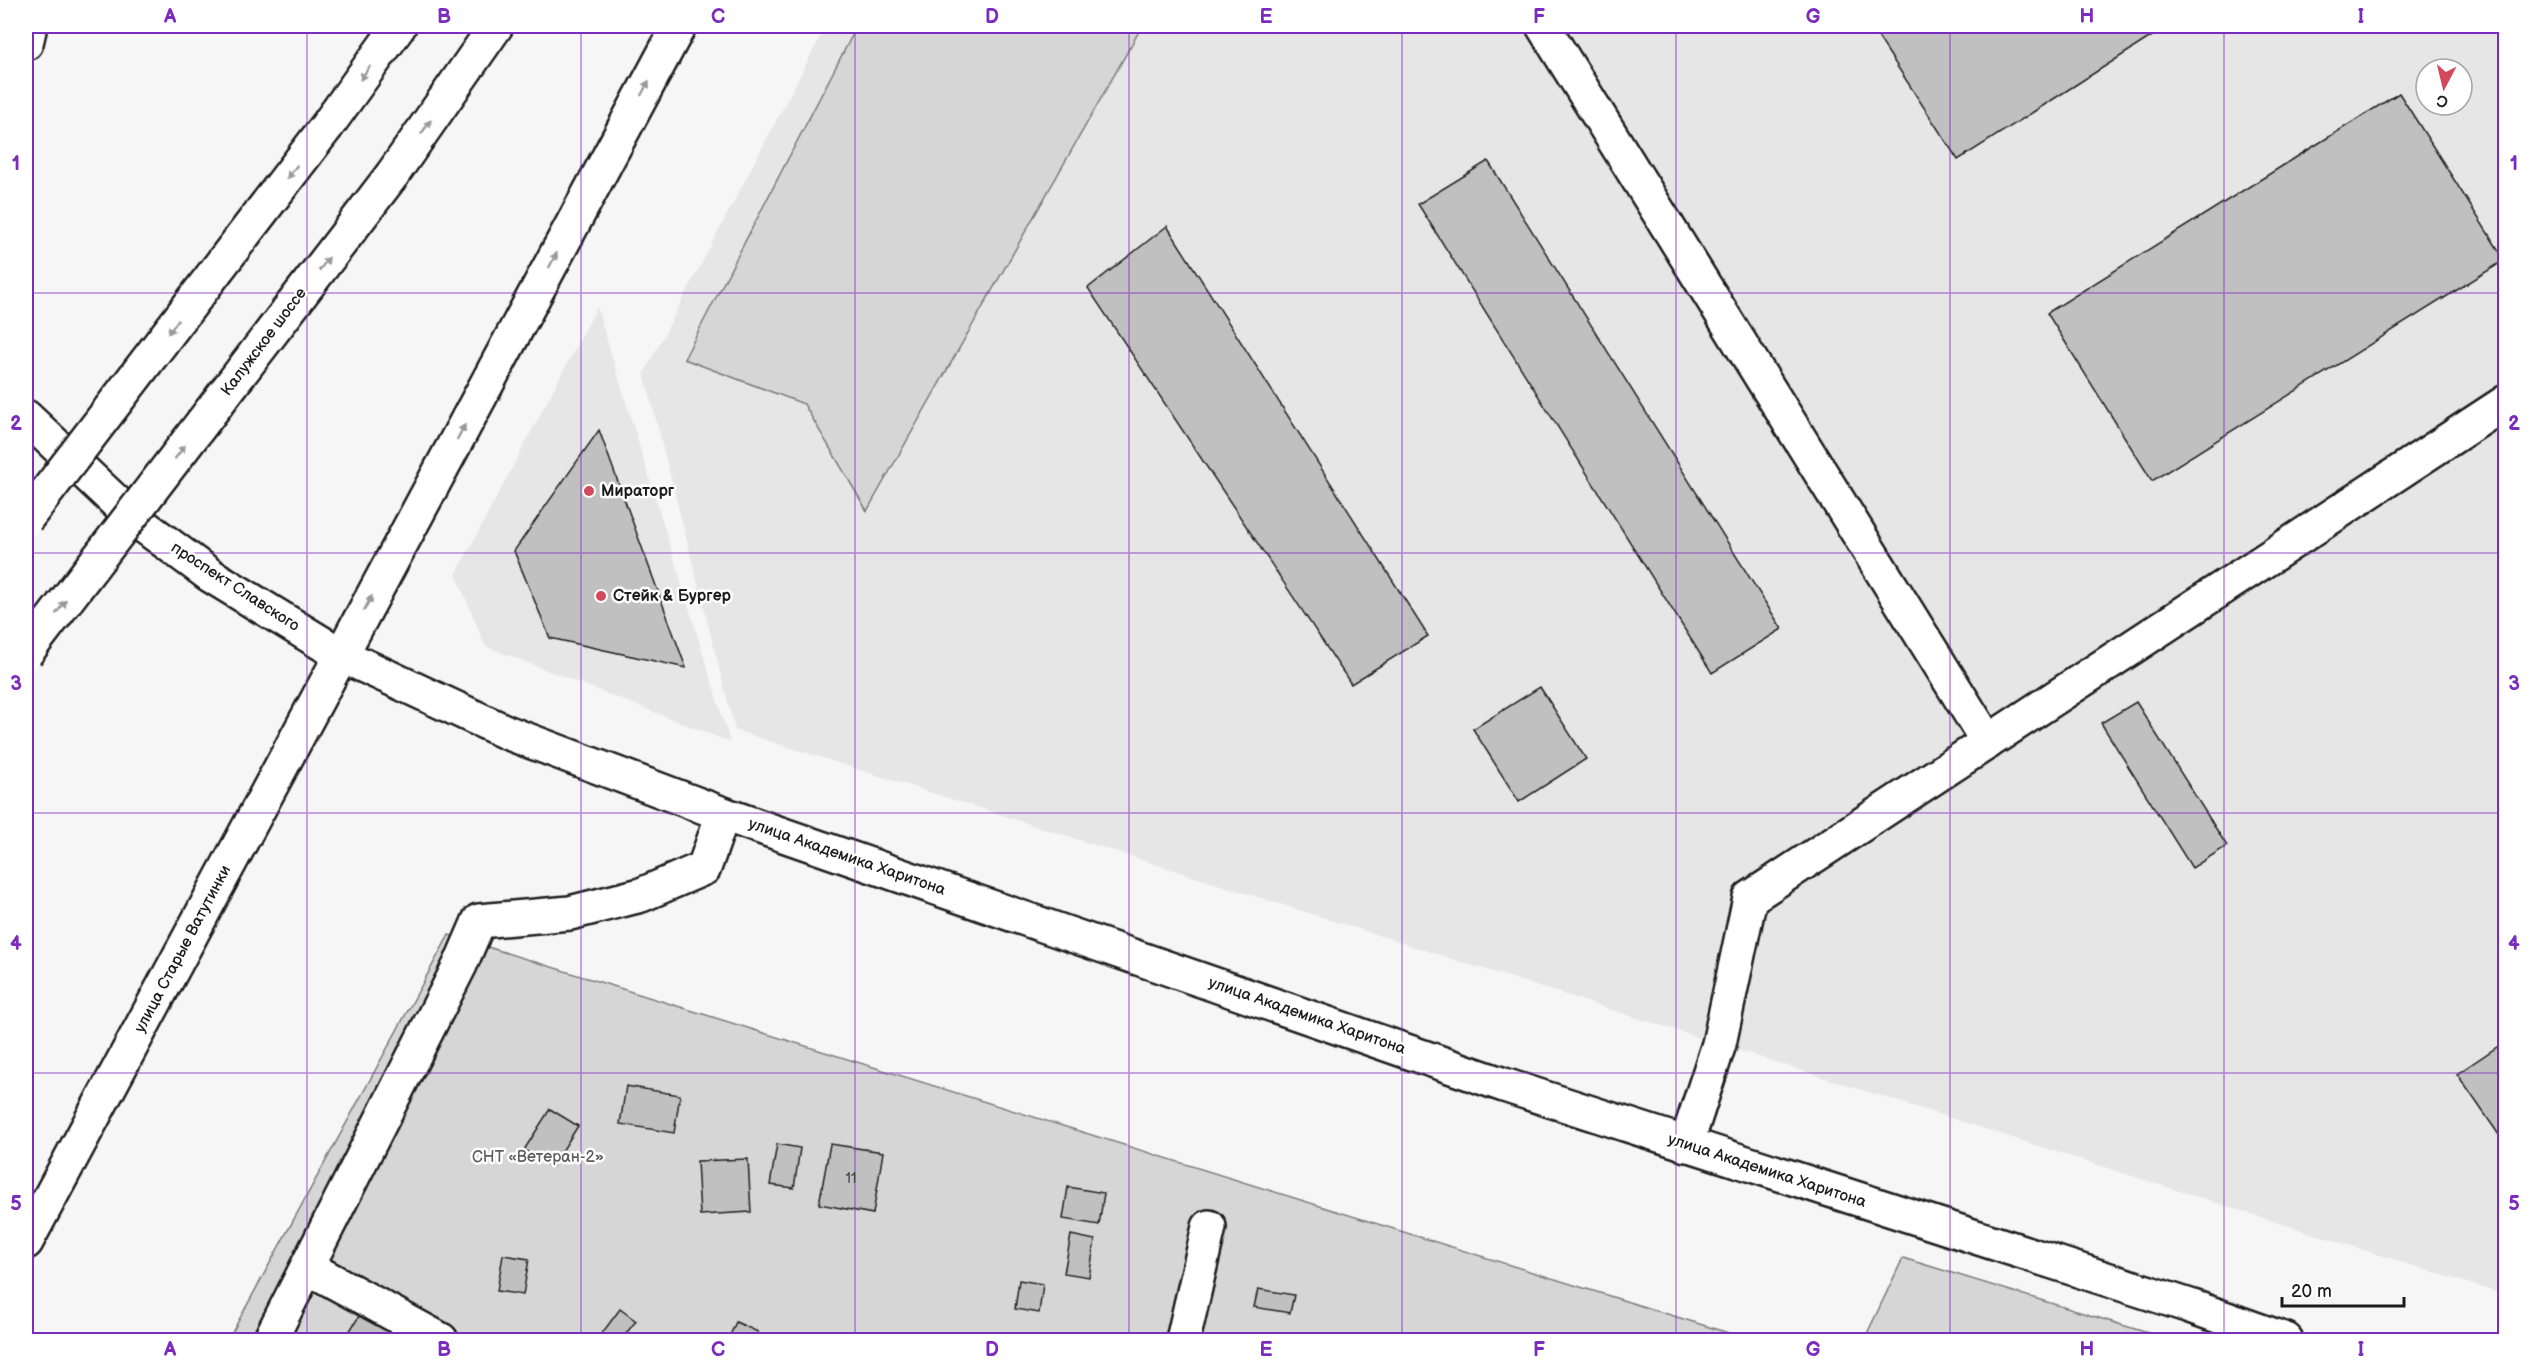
<svg xmlns="http://www.w3.org/2000/svg" width="2531" height="1366" viewBox="0 0 2531 1366" font-family="'Balsamiq Sans',sans-serif">
<rect width="100%" height="100%" fill="#f6f6f6"/>
<filter id="ink" filterUnits="userSpaceOnUse"><feTurbulence type="fractalNoise" baseFrequency=".0167" numOctaves="2"/><feDisplacementMap in="SourceGraphic" scale="12" xChannelSelector="R" yChannelSelector="G"/><feConvolveMatrix kernelMatrix="1 2 1 2 8 2 1 2 1" color-interpolation-filters="sRGB"/></filter>
<g filter="url(#ink)">
<g fill="#e6e6e6" fill-rule="evenodd">
<path d="M826 26H2505V1295L735 730 644 373ZM2426 69H2462V105H2426Z"/>
<path d="M597 307 730 742 485 646 456 574Z"/>
</g>
<g fill="#d6d6d6" stroke="#797979" stroke-width="1.5">
<path d="M857 26H1142L867 511 804 404 684 359Z"/>
<path d="M449 935 1751 1340H228Z"/>
<path d="M1903 1258 2171 1340H1864Z"/>
</g>
<g fill="#c0c0c0" stroke="#1c1c1c" stroke-width="1.5">
<path d="M1871 26H2168L1958 160Z"/>
<path d="M2399 93 2505 260 2152 481 2047 313Z"/>
<path d="M1488 161 1782 629 1712 673 1418 204Z"/>
<path d="M1167 226 1428 636 1351 684 1088 288Z"/>
<path d="M599 430 686 668 550 638 514 551Z"/>
<path d="M1540 687 1586 759 1519 802 1473 729Z"/>
<path d="M2136 702 2227 846 2192 868 2101 723Z"/>
<path d="M2506 1041V1145L2457 1074Z"/>
<path d="M626 1086 680 1095 674 1133 620 1124Z"/>
<path d="M550 1109 578 1126 552 1167 524 1150Z"/>
<path d="M777 1144 800 1148 794 1188 770 1185Z"/>
<path d="M830 1144 883 1152 873 1214 819 1204Z"/>
<path d="M748 1159 751 1212 700 1215 697 1161Z"/>
<path d="M1068 1187 1104 1193 1099 1225 1063 1219Z"/>
<path d="M1071 1235 1095 1240 1089 1277 1064 1273Z"/>
<path d="M503 1255 529 1259 523 1295 497 1291Z"/>
<path d="M1019 1280 1043 1284 1039 1313 1015 1309Z"/>
<path d="M1258 1289 1294 1295 1290 1313 1254 1307Z"/>
<path d="M620 1309 636 1321 621 1340H597Z"/>
<path d="M363 1310 412 1340H344Z"/>
<path d="M736 1322 758 1332 754 1340H728Z"/>
</g>
<g fill="none" stroke-linecap="round" stroke-linejoin="round">
<defs>
<g id="minor">
<path d="M1543 26 1988 742"/>
<path d="M341 655 506 732 723 814 1504 1085 2190 1306 2286 1340"/>
<path d="M1686 1145 1719 1044 1750 898 2506 402"/>
<path d="M309 1268 441 1340"/>
<path d="M270 1340 460 965 479 921 570 913 641 895 704 868 723 814"/>
<path d="M1183 1340 1209 1227"/>
</g>
<g id="major">
<path d="M26 43 30 26"/>
<path d="M26 417 133 518 210 575 341 655"/>
<path d="M26 1242 679 26"/>
</g>
<g id="highway">
<path d="M327 126 399 26"/>
<path d="M392 175 496 26"/>
</g>
</defs>
<use href="#minor" stroke="#1c1c1c" stroke-width="38"/>
<use href="#major" stroke="#1c1c1c" stroke-width="38"/>
<use href="#highway" stroke="#1c1c1c" stroke-width="38"/>
<use href="#minor" stroke="#fff" stroke-width="33"/>
<use href="#major" stroke="#fff" stroke-width="33"/>
<use href="#highway" stroke="#fff" stroke-width="33"/>
<defs>
<g id="highway-bridge">
<path d="M26 519 327 126"/>
<path d="M26 653 392 175"/>
</g>
</defs>
<use href="#highway-bridge" stroke="#1c1c1c" stroke-width="38" stroke-linecap="butt"/>
<use href="#highway-bridge" stroke="#fff" stroke-width="33"/>
</g>
<defs><path id="oneway-solid" d="M-6-.8H1V-3.2L6.5 0L1 3.2V.8H-6Z" transform="scale(1.5)"/></defs>
<g fill="#999">
<use href="#oneway-solid" transform="translate(365 73) rotate(125)"/>
<use href="#oneway-solid" transform="translate(645 88) rotate(-62)"/>
<use href="#oneway-solid" transform="translate(426 127) rotate(-55)"/>
<use href="#oneway-solid" transform="translate(292 172) rotate(127)"/>
<use href="#oneway-solid" transform="translate(553 260) rotate(-62)"/>
<use href="#oneway-solid" transform="translate(324 264) rotate(-53)"/>
<use href="#oneway-solid" transform="translate(173 327) rotate(127)"/>
<use href="#oneway-solid" transform="translate(461 432) rotate(-62)"/>
<use href="#oneway-solid" transform="translate(180 452) rotate(-53)"/>
<use href="#oneway-solid" transform="translate(368 603) rotate(-62)"/>
<use href="#oneway-solid" transform="translate(61 607) rotate(-53)"/>
</g>
</g>
<path fill="none" stroke="#7b2cbf" stroke-width="1.5" stroke-opacity="0.55" d="M307 26V1340M581 26V1340M855 26V1340M1129 26V1340M1402 26V1340M1676 26V1340M1950 26V1340M2224 26V1340M26 293H2506M26 553H2506M26 813H2506M26 1073H2506"/>
<g fill="#d1495b" stroke="#fff" stroke-width="2">
<circle cx="589" cy="491" r="6"/>
<circle cx="601" cy="596" r="6"/>
</g>
<g text-anchor="middle" dominant-baseline="central" stroke-width="5" stroke-linejoin="round" paint-order="stroke">
<g font-size="14" fill="#454545">
<text x="851" y="1178">11</text>
</g>
<g font-size="16" fill="#1c1c1c" stroke="#fff">
<text transform="translate(264 342) rotate(-53)">Калужское шоссе</text>
<text transform="translate(235 587) rotate(33)">проспект Славского</text>
<text transform="translate(847 857) rotate(19)">улица Академика Харитона</text>
<text transform="translate(183 949) rotate(-62)">улица Старые Ватутинки</text>
<text transform="translate(1307 1016) rotate(19)">улица Академика Харитона</text>
<text transform="translate(1767 1171) rotate(18)">улица Академика Харитона</text>
</g>
<g font-size="16" font-weight="bold" fill="#1c1c1c" stroke="#fff" text-anchor="start">
<text x="601" y="491">Мираторг</text>
<text x="613" y="596">Стейк &amp; Бургер</text>
</g>
<g font-size="16" fill="#5d5d5d" stroke="#fff">
<text x="538" y="1157">СНТ «Ветеран-2»</text>
</g>
</g>
<rect width="2531" height="1366" fill="none" stroke="#fff" stroke-width="66"/>
<g transform="translate(2444 87) rotate(187)"><circle r="28" fill="#ffffff" stroke="#a4a4a4" stroke-width="1.5"/>
<path d="M0-4.5L10 22L0 15L-10 22Z" fill="#d1495b"/>
<text y="-9" font-size="16" font-weight="bold" text-anchor="middle" fill="#1c1c1c">С</text>
</g>
<path d="M2282 1297v9h122v-9" fill="none" stroke="#1c1c1c" stroke-width="3"/>
<text x="2291" y="1297" font-size="18" fill="#1c1c1c" stroke="#ffffff" stroke-width="4.5" paint-order="stroke">20 m</text>
<rect x="33" y="33" width="2465" height="1300" fill="none" stroke="#7b2cbf" stroke-width="2"/>
<g font-size="20" text-anchor="middle" font-weight="bold" fill="#7b2cbf">
<text x="170" y="23">A</text>
<text x="444" y="23">B</text>
<text x="718" y="23">C</text>
<text x="992" y="23">D</text>
<text x="1266" y="23">E</text>
<text x="1539" y="23">F</text>
<text x="1813" y="23">G</text>
<text x="2087" y="23">H</text>
<text x="2361" y="23">I</text>
<text x="16" y="170">1</text>
<text x="2514" y="170">1</text>
<text x="16" y="430">2</text>
<text x="2514" y="430">2</text>
<text x="16" y="690">3</text>
<text x="2514" y="690">3</text>
<text x="16" y="950">4</text>
<text x="2514" y="950">4</text>
<text x="16" y="1210">5</text>
<text x="2514" y="1210">5</text>
<text x="170" y="1356">A</text>
<text x="444" y="1356">B</text>
<text x="718" y="1356">C</text>
<text x="992" y="1356">D</text>
<text x="1266" y="1356">E</text>
<text x="1539" y="1356">F</text>
<text x="1813" y="1356">G</text>
<text x="2087" y="1356">H</text>
<text x="2361" y="1356">I</text>
</g>
</svg>
